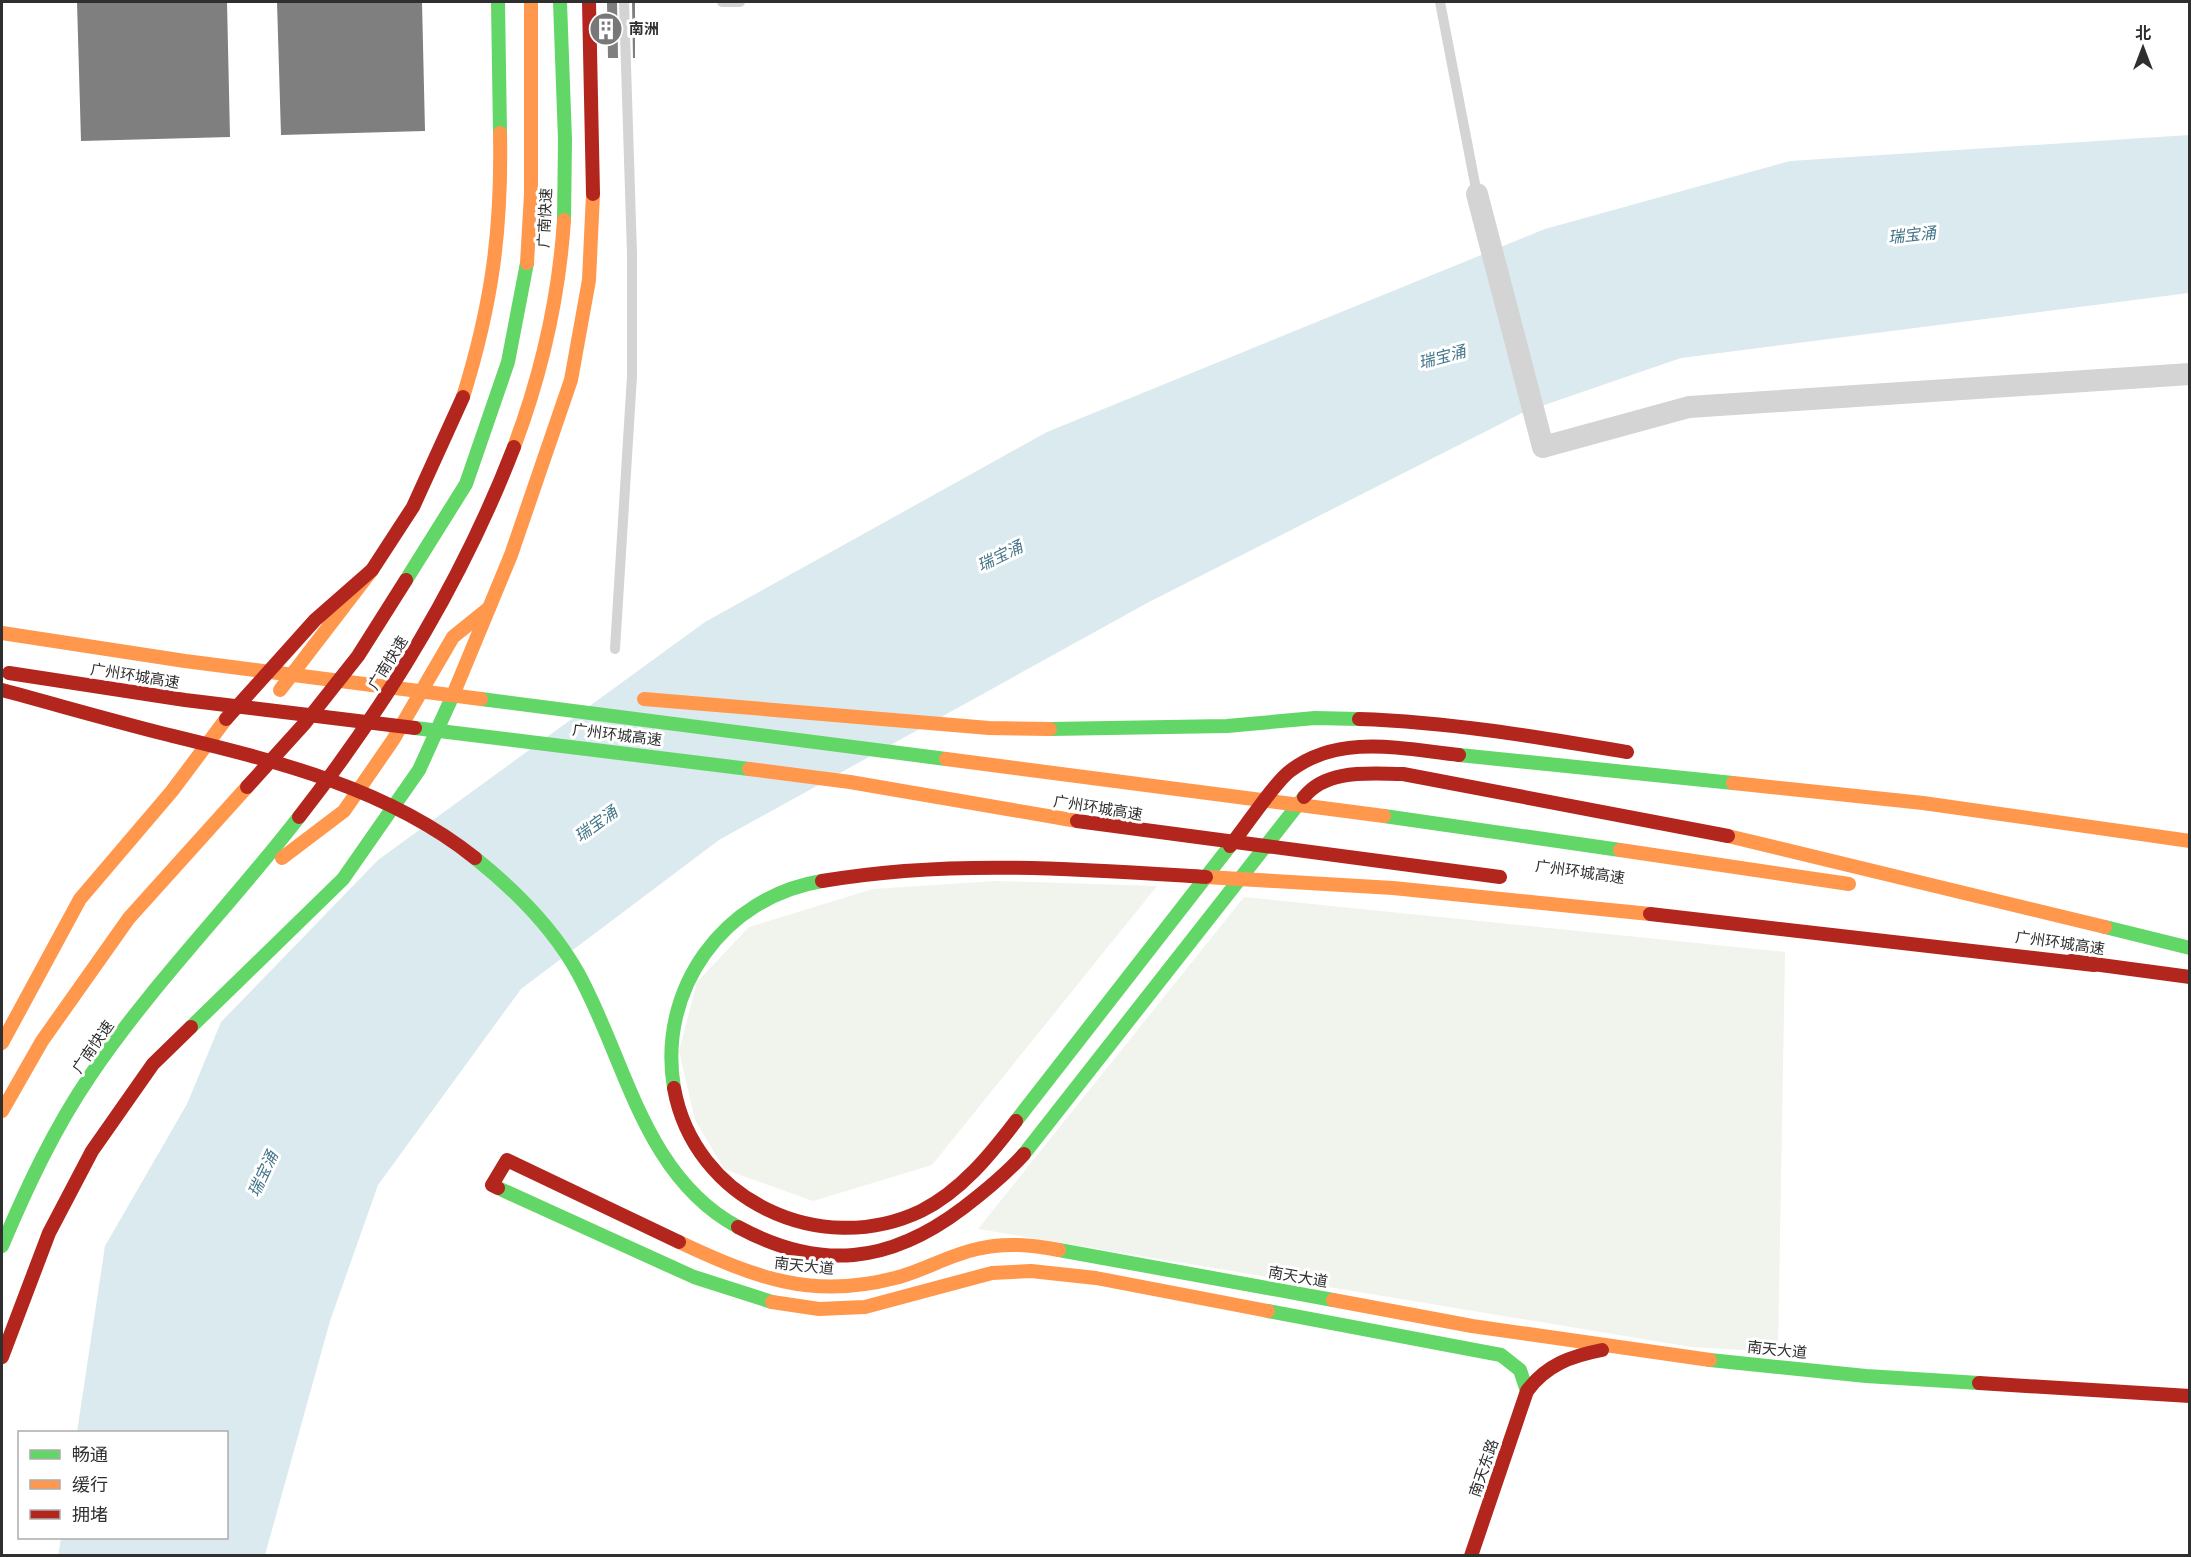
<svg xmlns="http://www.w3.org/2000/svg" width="2191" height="1557" viewBox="0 0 2191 1557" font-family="Figtree,'Noto Sans SC',sans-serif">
<rect width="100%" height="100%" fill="#fff"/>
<g fill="#f1f3ed">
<path d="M996 881 1157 886 932 1165 813 1201 724 1169 695 1120 679 1051 697 982 749 927 873 889Z"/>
<path d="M1244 897 1785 952 1778 1352 1691 1347 978 1229Z"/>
</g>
<path fill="#dbeaef" d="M2189 135V293L1681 358 1524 412 1149 602 719 840 521 989 378 1185 330 1321 265 1555 58 1556 61 1538H226V1432H77L105 1246 187 1104 221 1022 378 860 705 622 1047 432 1545 229 1790 161Z"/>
<g fill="#7f7f7f">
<path d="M77 2H227L230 137 81 141Z"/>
<path d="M277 2H422L425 131 281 135Z"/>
<path d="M607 2H617L618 58H608Z"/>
<path d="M632 2H635V58H633Z"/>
</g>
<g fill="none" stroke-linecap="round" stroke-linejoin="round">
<g stroke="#d4d4d4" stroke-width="10">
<path d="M722 2H740"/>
<path d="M1440 2 1477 194"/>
<path d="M615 649 632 376V254L624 2"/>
</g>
<path stroke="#d4d4d4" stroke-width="22" d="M1477 194 1543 447 1689 407 2190 374"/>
<g stroke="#63d668" stroke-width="14">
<path d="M498 2 500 133"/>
<path d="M560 2 565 140 564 220"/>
<path d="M406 580 466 484 508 362 527 263"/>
<path d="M481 699 946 759"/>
<path d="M415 728 749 769"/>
<path d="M1050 729 1227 726 1315 718 1359 719"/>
<path d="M1459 755 1733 783"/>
<path d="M1384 816 1620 850"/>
<path d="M475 858C515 890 553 928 578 973 626 1060 643 1176 738 1227"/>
<path d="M2105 927 2190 948"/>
<path d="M191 1027 343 879 419 770 453 695"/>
<path d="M674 1088C657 989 724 897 822 881"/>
<path d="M1016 1121 1230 846"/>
<path d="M1024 1154 1304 797"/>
<path d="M498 1188 694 1277 772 1302"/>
<path d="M2 1246C27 1187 54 1129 90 1076 152 984 231 905 299 817"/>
<path d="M1059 1250 1333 1300"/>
<path d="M1268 1311 1501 1355 1520 1370 1527 1391"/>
<path d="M1710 1360 1866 1376 1979 1383"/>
</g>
<g stroke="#ff974d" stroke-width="14">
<path d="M527 263 531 194V2"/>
<path d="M463 397C492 304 502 230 500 133"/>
<path d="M514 447C541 375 559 297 564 220"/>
<path d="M2 633 185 661 481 699"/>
<path d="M280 690 372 570"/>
<path d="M453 695 511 555 571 380 589 280 593 194"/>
<path d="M644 699 989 728 1050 729"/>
<path d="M946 759 1384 816"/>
<path d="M749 769 850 782 1077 821"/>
<path d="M1733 783 1923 803 2190 841"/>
<path d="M1728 836 2105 927"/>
<path d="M1620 850 1849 884"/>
<path d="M282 858 344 811 393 740 453 637 489 608"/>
<path d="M1206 877 1393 888 1650 914"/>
<path d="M2 1043 80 899 172 791 226 719"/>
<path d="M2 1111 42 1041 129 918 247 787"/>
<path d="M679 1242C754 1277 811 1300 895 1278 923 1271 949 1255 977 1249 1005 1242 1032 1245 1059 1250"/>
<path d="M1333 1300 1472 1326 1710 1360"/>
<path d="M772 1302 819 1309 865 1307 992 1273 1031 1271 1096 1278 1268 1311"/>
</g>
<g stroke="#b3261e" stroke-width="14">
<path d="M589 2 593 194"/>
<path d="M9 673 185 700 415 728"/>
<path d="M2 690C58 705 113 721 169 735 276 761 388 788 475 858"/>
<path d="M226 719 315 620 372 570 413 507 463 397"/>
<path d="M1359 719C1450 722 1538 737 1627 752"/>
<path d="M247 787 305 723 358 656 406 580"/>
<path d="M1304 797C1327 768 1371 774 1403 774L1728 836"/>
<path d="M299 817C388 703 462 582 514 447"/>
<path d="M1077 821 1500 877"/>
<path d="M1230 846C1245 828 1274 783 1290 771 1339 733 1403 749 1459 755"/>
<path d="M822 881C950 859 1078 869 1206 877"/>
<path d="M1650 914 2094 965"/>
<path d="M2071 961 2190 977"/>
<path d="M674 1088C694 1200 820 1259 921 1211 961 1191 990 1155 1016 1121"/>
<path d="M498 1188 492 1185 507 1160 679 1242"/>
<path d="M738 1227C820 1271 889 1264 963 1208 984 1192 1006 1174 1024 1154"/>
<path d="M2 1357 49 1233 92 1151 153 1064 191 1027"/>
<path d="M1979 1383 2190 1396"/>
<path d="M1471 1556 1527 1391C1546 1365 1571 1356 1602 1350"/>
</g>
</g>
<defs>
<symbol id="building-disc" viewBox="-11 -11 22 22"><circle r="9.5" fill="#787878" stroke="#fff"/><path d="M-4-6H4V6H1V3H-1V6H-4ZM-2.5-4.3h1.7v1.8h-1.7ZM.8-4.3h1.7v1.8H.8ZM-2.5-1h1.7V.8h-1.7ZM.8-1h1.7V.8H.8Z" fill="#fff"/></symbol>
</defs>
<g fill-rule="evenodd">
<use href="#building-disc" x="587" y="10" width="38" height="38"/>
</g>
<g text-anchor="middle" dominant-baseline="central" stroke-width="6" stroke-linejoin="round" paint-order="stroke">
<g font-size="15" font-weight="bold" fill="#2f2f2f" stroke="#fff" text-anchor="start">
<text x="629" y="29">南洲</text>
</g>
<g font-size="15" fill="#2f2f2f" stroke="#fff">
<text transform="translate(545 218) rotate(-87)">广南快速</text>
<text transform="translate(388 663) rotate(-58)">广南快速</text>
<text transform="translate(135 676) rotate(9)">广州环城高速</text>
<text transform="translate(617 735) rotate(7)">广州环城高速</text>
<text transform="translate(1098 808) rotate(9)">广州环城高速</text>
<text transform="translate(1580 872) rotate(8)">广州环城高速</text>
<text transform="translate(2060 943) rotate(8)">广州环城高速</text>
<text transform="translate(93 1047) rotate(-55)">广南快速</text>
<text transform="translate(804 1266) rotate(6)">南天大道</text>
<text transform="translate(1298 1277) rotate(10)">南天大道</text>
<text transform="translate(1777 1350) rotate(6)">南天大道</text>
<text transform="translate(1484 1468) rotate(-71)">南天东路</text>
</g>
<g font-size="16" font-style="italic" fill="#447689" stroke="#fff">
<text transform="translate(1912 235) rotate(-6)">瑞宝涌</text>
<text transform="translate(1442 357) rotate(-15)">瑞宝涌</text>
<text transform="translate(1000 556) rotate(-26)">瑞宝涌</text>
<text transform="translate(596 824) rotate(-36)">瑞宝涌</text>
<text transform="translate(263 1174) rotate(-65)">瑞宝涌</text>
</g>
</g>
<rect width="2191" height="1557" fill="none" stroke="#2f2f2f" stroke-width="6"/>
<rect x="18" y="1431" width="210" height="108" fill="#ffffff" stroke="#acacac" stroke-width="1.5"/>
<rect x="30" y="1450" width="30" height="9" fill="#63d668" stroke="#acacac" stroke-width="1.5"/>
<text x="72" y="1461" font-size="18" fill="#2f2f2f">畅通</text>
<rect x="30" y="1480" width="30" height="9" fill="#ff974d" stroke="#acacac" stroke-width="1.5"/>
<text x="72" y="1491" font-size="18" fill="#2f2f2f">缓行</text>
<rect x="30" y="1510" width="30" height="9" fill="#b3261e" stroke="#acacac" stroke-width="1.5"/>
<text x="72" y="1521" font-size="18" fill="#2f2f2f">拥堵</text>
<g transform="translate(2143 48)" stroke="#ffffff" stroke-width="4.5" paint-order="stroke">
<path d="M0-4.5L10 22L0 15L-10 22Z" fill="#2f2f2f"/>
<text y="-9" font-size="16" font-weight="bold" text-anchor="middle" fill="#2f2f2f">北</text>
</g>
</svg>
